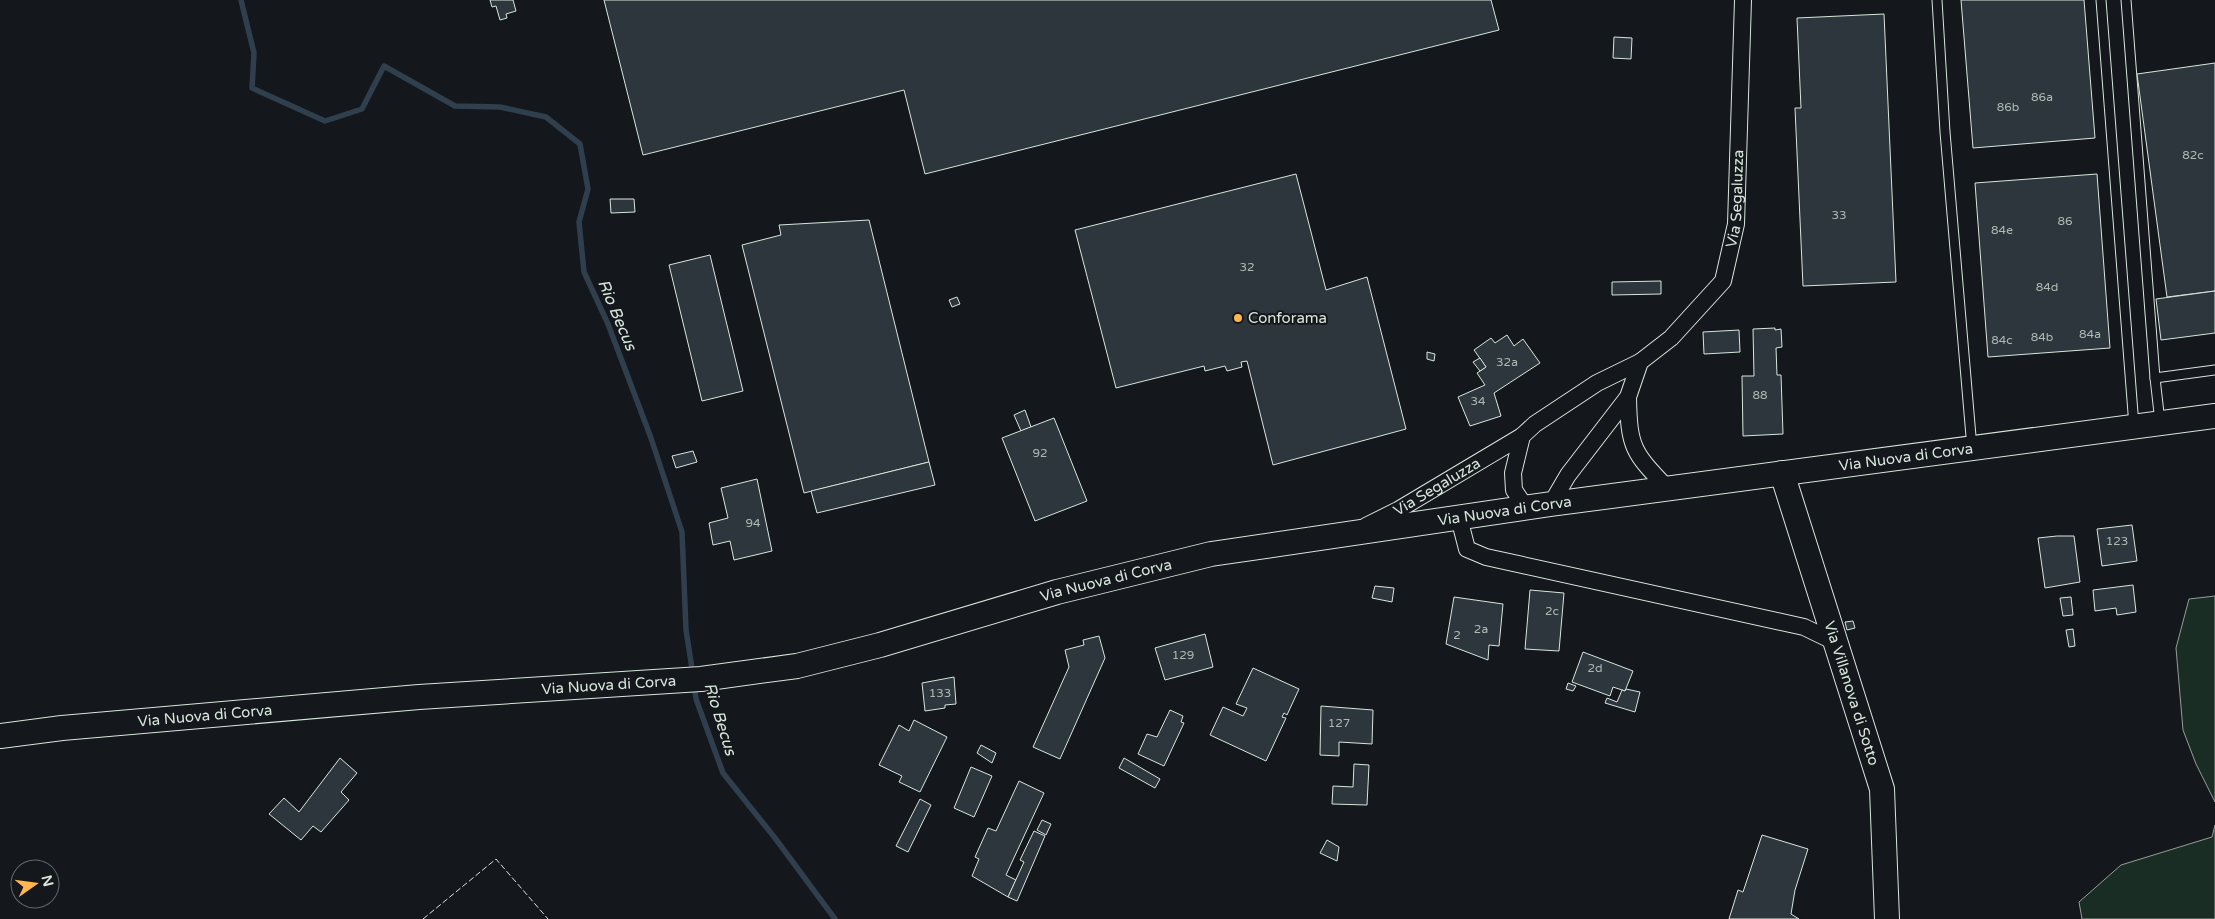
<svg xmlns="http://www.w3.org/2000/svg" width="2215" height="919" viewBox="0 0 2215 919" font-family="'Varela Round',sans-serif">
<rect width="100%" height="100%" fill="#14181c"/>
<g fill="#1a2d24" stroke="#939e99">
<path d="M2215 596V802L2196 764 2183 730 2176 648 2189 599Z"/>
<path d="M2215 825V919H2082L2079 902 2121 865 2212 837Z"/>
</g>
<g fill="none" stroke-linecap="round" stroke-linejoin="round">
<g stroke="#2f3f4d" stroke-width="5.5">
<path d="M241 0 254 53 252 88 325 121 362 109 384 66 455 106 500 107 546 117 580 144 588 189 579 222 584 272 608 324 651 438 682 532 686 630 693 675"/>
<path d="M694 684 696 699 723 773 775 838 835 919"/>
</g>
</g>
<g fill="#2c363c" stroke="#d8e6dc">
<path d="M490 0H513L516 11 506 14 507 18 500 20 496 6 492 7Z"/>
<path d="M604 0H1491L1499 30 925 174 904 90 643 155Z"/>
<path d="M1961 0H2084L2095 138 1973 148Z"/>
<path d="M1884 14 1896 282 1803 286 1795 108H1801L1797 18Z"/>
<path d="M1614 37 1632 38 1631 59 1613 58Z"/>
<path d="M2215 63V291L2167 297 2137 74Z"/>
<path d="M1296 174 1326 290 1367 277 1406 429 1273 465 1247 361 1241 362 1242 367 1227 371 1225 366 1205 371 1204 366 1116 388 1075 230Z"/>
<path d="M2097 174 2110 348 1988 357 1975 183Z"/>
<path d="M610 199H634L635 212 611 213Z"/>
<path d="M869 220 929 462 804 493 742 245 781 235 779 225Z"/>
<path d="M710 255 743 391 702 401 669 265Z"/>
<path d="M1661 281V294L1612 295V282Z"/>
<path d="M2215 291V333L2161 340 2156 299Z"/>
<path d="M957 297 960 304 952 307 949 300Z"/>
<path d="M1775 328V330L1781 329 1782 347 1776 348 1777 375H1781L1783 434 1743 436 1742 376H1754L1753 329Z"/>
<path d="M1739 330 1740 352 1704 354 1703 332Z"/>
<path d="M1507 335 1514 346 1523 339 1540 363 1494 393 1501 416 1470 426 1458 397 1485 385 1477 373 1486 367 1474 350 1491 338 1495 343Z"/>
<path d="M1427 352 1435 354 1434 361 1427 359Z"/>
<path d="M1480 358 1486 367 1480 371 1473 362Z"/>
<path d="M1025 410 1031 427 1021 431 1014 415Z"/>
<path d="M1054 418 1087 501 1035 521 1002 438Z"/>
<path d="M693 451 697 462 676 468 672 456Z"/>
<path d="M929 462 935 485 817 513 811 491Z"/>
<path d="M757 479 772 551 734 560 730 541 713 545 709 523 728 518 721 488Z"/>
<path d="M2132 525 2137 561 2102 566 2097 529Z"/>
<path d="M2057 536H2074L2080 582 2045 588 2038 538Z"/>
<path d="M2133 585 2136 612 2117 615 2116 608 2095 611 2093 590Z"/>
<path d="M1375 586 1394 588 1392 602 1372 598Z"/>
<path d="M1530 590 1564 593 1559 651 1525 649Z"/>
<path d="M1454 597 1503 604 1499 646 1489 645 1488 660 1446 644Z"/>
<path d="M2071 597 2073 615 2063 616 2060 598Z"/>
<path d="M1853 621 1855 628 1847 630 1845 622Z"/>
<path d="M2073 629 2075 646 2069 647 2066 630Z"/>
<path d="M1205 634 1213 667 1165 680 1155 648Z"/>
<path d="M1099 636 1105 658 1060 759 1033 747 1069 667 1065 650 1084 645 1083 640Z"/>
<path d="M1583 652 1633 671 1625 691 1613 687 1610 696 1572 682Z"/>
<path d="M1253 668 1299 689 1287 715 1284 713 1282 717 1286 718 1266 761 1210 735 1223 707 1243 716 1247 708 1236 704Z"/>
<path d="M954 677 956 704 945 705V708L925 711 922 683Z"/>
<path d="M1568 683 1576 686 1573 691 1566 689Z"/>
<path d="M1626 689 1640 692 1635 712 1605 703 1607 698 1617 702 1622 690 1625 691Z"/>
<path d="M1321 706 1373 710 1372 744 1339 742V756L1320 755Z"/>
<path d="M1170 710 1183 716 1181 722 1184 723 1164 766 1138 754 1147 734 1157 737Z"/>
<path d="M914 720 947 737 920 792 899 782 902 776 879 765 899 725 909 731Z"/>
<path d="M981 745 996 753 992 763 977 753Z"/>
<path d="M340 758 357 773 341 792 349 800 321 832 313 826 301 840 269 814 284 798 299 812Z"/>
<path d="M1124 758 1160 779 1155 788 1119 768Z"/>
<path d="M1354 764 1369 765 1367 805 1332 804 1333 786 1353 787Z"/>
<path d="M971 767 992 776 974 817 954 808Z"/>
<path d="M1019 781 1044 793 1006 875 1016 880 1008 897 972 876 979 859 975 857 988 828 996 831Z"/>
<path d="M920 799 931 805 908 852 896 846Z"/>
<path d="M1042 820 1051 824 1046 835 1037 830Z"/>
<path d="M1034 831 1045 836 1017 901 1008 897 1024 862 1020 860Z"/>
<path d="M1762 835 1808 849 1795 890 1791 914 1799 919H1729L1738 890 1743 892Z"/>
<path d="M1327 840 1339 847 1337 861 1320 853Z"/>
</g>
<g fill="none" stroke-linecap="round" stroke-linejoin="round">
<defs>
<g id="lane">
<path d="M1937 0 1945 132 1972 448"/>
<path d="M2101 0 2134 426"/>
<path d="M2126 0 2155 378"/>
<path d="M2160 422 2155 378 2215 370"/>
</g>
<g id="street">
<path d="M1628 397C1629 448 1633 452 1667 488"/>
<path id="s1" d="M1551 504 1568 475 1628 397 1640 362 1671 338 1723 281 1736 224 1743 0"/>
<path d="M1526 508 1514 490 1513 473 1522 436 1535 424 1597 383 1640 362"/>
<path d="M1459 518 1467 549 1486 557 1804 627 1837 643"/>
<path id="s2" d="M1366 526 1398 510 1522 436"/>
</g>
<g id="secondary">
<path id="s3" d="M1782 473 1882 789 1887 919"/>
<path id="s4" d="M0 736 62 728 419 697 701 679 797 666 880 645 1057 592 1211 554 1551 504 2215 416"/>
</g>
</defs>
<use href="#lane" stroke="#d8e6dc" stroke-width="11"/>
<use href="#street" stroke="#d8e6dc" stroke-width="18"/>
<use href="#secondary" stroke="#d8e6dc" stroke-width="26"/>
<use href="#lane" stroke="#14181c" stroke-width="9"/>
<use href="#street" stroke="#14181c" stroke-width="16"/>
<use href="#secondary" stroke="#14181c" stroke-width="24"/>
<path stroke="#d8e6dc" stroke-width="1" stroke-dasharray="6 2.5" stroke-linecap="butt" d="M423 919 496 859 548 919"/>
</g>
<circle fill="#ffb74d" stroke="#14181c" stroke-width="2" cx="1238" cy="318" r="5"/>
<g text-anchor="middle" dominant-baseline="central" stroke-width="4" stroke-linejoin="round" paint-order="stroke">
<g font-size="12" fill="#adbab4">
<text x="2042" y="97">86a</text>
<text x="2008" y="107">86b</text>
<text x="2193" y="155">82c</text>
<text x="1839" y="215">33</text>
<text x="2065" y="221">86</text>
<text x="2002" y="230">84e</text>
<text x="1247" y="267">32</text>
<text x="2047" y="287">84d</text>
<text x="2090" y="334">84a</text>
<text x="2042" y="337">84b</text>
<text x="2002" y="340">84c</text>
<text x="1507" y="362">32a</text>
<text x="1760" y="395">88</text>
<text x="1478" y="401">34</text>
<text x="1040" y="453">92</text>
<text x="753" y="523">94</text>
<text x="2117" y="541">123</text>
<text x="1552" y="611">2c</text>
<text x="1481" y="629">2a</text>
<text x="1457" y="635">2</text>
<text x="1183" y="655">129</text>
<text x="1595" y="668">2d</text>
<text x="940" y="693">133</text>
<text x="1339" y="723">127</text>
</g>
<g font-size="15" fill="#d8e6dc" stroke="#14181c">
<text stroke="none"><textPath href="#s1" startOffset="369">Via Segaluzza</textPath></text>
<text stroke="none"><textPath href="#s4" startOffset="1931">Via Nuova di Corva</textPath></text>
<text stroke="none"><textPath href="#s2" startOffset="81">Via Segaluzza</textPath></text>
<text stroke="none"><textPath href="#s4" startOffset="1526">Via Nuova di Corva</textPath></text>
<text stroke="none"><textPath href="#s4" startOffset="1121">Via Nuova di Corva</textPath></text>
<text stroke="none"><textPath href="#s4" startOffset="611">Via Nuova di Corva</textPath></text>
<text stroke="none"><textPath href="#s3" startOffset="231">Via Villanova di Sotto</textPath></text>
<text stroke="none"><textPath href="#s4" startOffset="206">Via Nuova di Corva</textPath></text>
</g>
<g font-size="15" fill="#d8e6dc" stroke="#14181c" text-anchor="start">
<text x="1248" y="318">Conforama</text>
</g>
<g font-size="16" font-style="italic" fill="#d8e6dc" stroke="#14181c">
<text transform="translate(617 315) rotate(67)">Rio Becus</text>
<text transform="translate(720 719) rotate(73)">Rio Becus</text>
</g>
</g>
<g transform="translate(35 884) rotate(76)"><circle r="24" fill="#14181c" stroke="#626a69"/>
<path d="M0-4L9 19L0 12L-9 19Z" fill="#ffb74d"/>
<text y="-8" font-size="14" font-weight="bold" text-anchor="middle" fill="#d8e6dc">N</text>
</g>
</svg>
